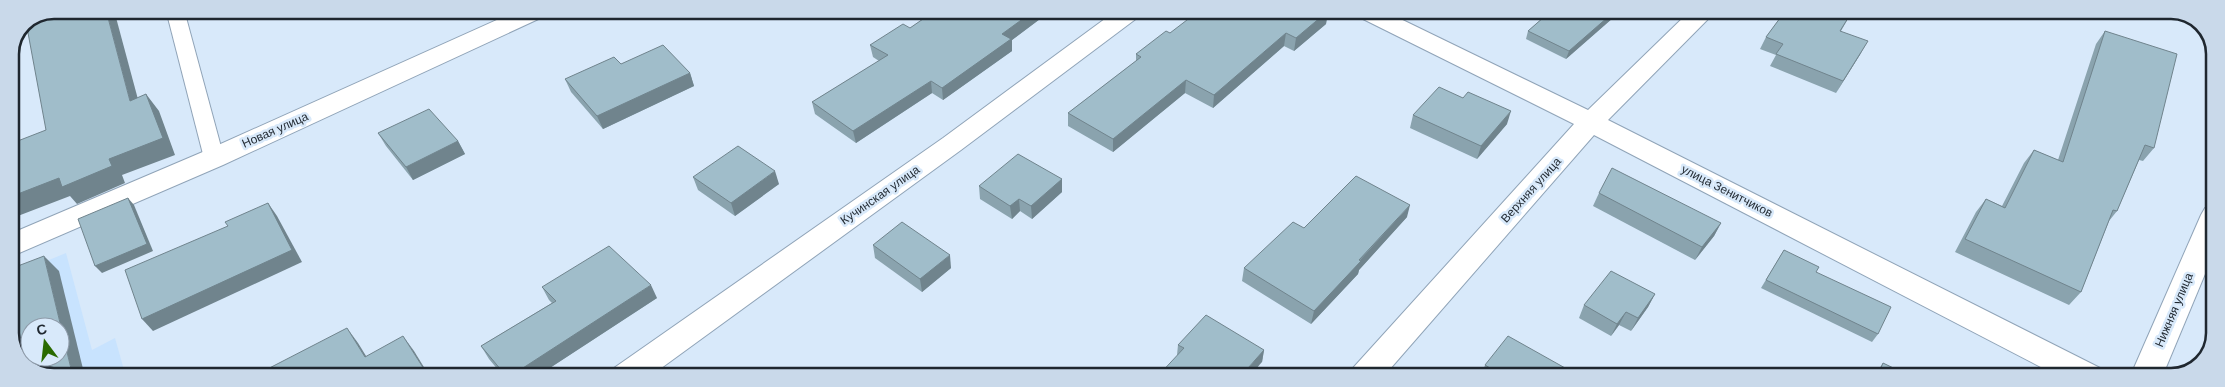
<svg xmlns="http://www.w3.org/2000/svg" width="2225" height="387" viewBox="0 0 2225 387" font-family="'DM Sans',sans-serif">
<rect width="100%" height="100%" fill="#d8e9fa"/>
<path fill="#c8e3fe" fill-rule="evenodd" d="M66 253 92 350 115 338 126 377H48L23 364 10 276ZM30 327H60V357H30Z"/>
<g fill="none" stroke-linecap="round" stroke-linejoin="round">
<defs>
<path id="service" d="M166 10H184L224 158 221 163 214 165 207 163 204 158Z"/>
<g id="minor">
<path d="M519 10H551L547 15 223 165 10 257V234L205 151Z"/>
<path d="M1117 10H1145L1141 15 961 150 649 377H609L614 368 943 138Z"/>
<path d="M1351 10H1382L1588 110 1691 10H1717L1608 120 2100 368 2105 377H2060L1594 135 1383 377H1348L1353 368 1574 124 1355 15Z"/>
<path d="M2215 205V250L2162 377H2130L2201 215 2205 208Z"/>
</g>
</defs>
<use href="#service" stroke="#90a4b8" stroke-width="2"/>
<use href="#minor" stroke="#90a4b8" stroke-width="2"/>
<use href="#service" fill="#fff" fill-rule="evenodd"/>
<use href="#minor" fill="#fff" fill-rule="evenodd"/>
</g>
<g fill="#8aa3ae">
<path d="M936 10H1052L1012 40V51L943 100 932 93 856 143 815 114 812 102 879 61 873 57 870 45 910 28Z"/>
<path d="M1552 10H1622L1566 59 1526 39 1528 31Z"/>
<path d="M1786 10H1853L1841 31 1861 53 1836 93 1770 66 1776 55 1760 49 1766 37Z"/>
<path d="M1328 11 1326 24 1294 51 1284 46 1213 108 1185 93 1113 152 1068 126V113L1136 61V54L1170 33Z"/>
<path d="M2105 31 2154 148 2143 161 2139 160 2117 211 2109 221 2081 292 2069 305 1955 252 1976 212 1986 199 2002 206 2024 163 2034 150 2058 160 2096 44Z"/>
<path d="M621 64 690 73 694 86 603 129 571 92 565 79Z"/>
<path d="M1463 98 1507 124 1477 159 1410 128 1413 115Z"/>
<path d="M378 133 458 141 465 154 413 180 386 146Z"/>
<path d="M693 177 779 184 735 216 698 190Z"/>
<path d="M1062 179V192L1032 219 1020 211 1012 219 980 199 979 186Z"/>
<path d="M1599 193 1721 223 1714 236 1695 260 1593 206Z"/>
<path d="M1407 217 1359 270 1358 274 1311 324 1242 281 1244 268 1304 228Z"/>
<path d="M873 245 951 268 922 292 875 258Z"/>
<path d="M1784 250 1816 272 1878 334 1872 342 1761 288Z"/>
<path d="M542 287 657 298 536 377H504L489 359 481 346 552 303 549 300Z"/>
<path d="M1655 294 1648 307 1631 331 1619 325 1611 336 1579 318 1584 305Z"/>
<path d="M1178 345 1264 350 1262 362 1177 355Z"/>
<path d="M1883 363 1912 377H1873Z"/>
<path d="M1485 365 1572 377H1481Z"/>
</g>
<g fill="#70848d">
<path d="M106 10H114L143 118 130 101Z"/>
<path d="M1035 10H1052L1012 40V51L943 100 942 88 1002 34Z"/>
<path d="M1616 10H1622L1566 59 1569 51Z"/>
<path d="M1328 11 1326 24 1294 51 1296 38Z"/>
<path d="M1286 33 1284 46 1213 108 1214 95Z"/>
<path d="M1868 41 1861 53 1836 93 1843 81Z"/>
<path d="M690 73 694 86 603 129 597 116Z"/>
<path d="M1186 80 1185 93 1113 152V139Z"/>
<path d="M931 81 932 93 856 143 853 131Z"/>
<path d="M146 94 159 111 175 155 122 175 125 183 77 204 70 196 10 219V197Z"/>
<path d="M1511 111 1507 124 1477 159 1481 146Z"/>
<path d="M458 141 465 154 413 180 406 167Z"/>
<path d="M775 171 779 184 735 216 731 203Z"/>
<path d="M1062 179V192L1032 219 1031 206Z"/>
<path d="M128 198 134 205 153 251 102 273 95 266Z"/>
<path d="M1019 199 1020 211 1012 219 1010 206Z"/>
<path d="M268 203 277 216 302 262 153 331 142 319Z"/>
<path d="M1410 205 1407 217 1359 270 1358 274 1311 324 1314 311Z"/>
<path d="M1721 223 1714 236 1695 260 1702 247Z"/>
<path d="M950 255 951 268 922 292 920 279Z"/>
<path d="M44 256 59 271 85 377H73Z"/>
<path d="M651 285 657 298 536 377H509Z"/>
<path d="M1655 294 1648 307 1631 331 1638 318Z"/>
<path d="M1626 312 1619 325 1611 336 1617 324Z"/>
<path d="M347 328 358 343 376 372 365 357Z"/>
<path d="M403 336 414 351 430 377H429Z"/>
<path d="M1264 350 1262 362 1249 377H1240Z"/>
</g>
<g fill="#a0bdca" stroke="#70848d" fill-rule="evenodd">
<path d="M54 10H106L130 101 146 94 163 138 109 159 112 166 62 187 59 178 10 197V144L46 130 26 22Z"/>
<path d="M936 10H1035L1002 34 1011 39 942 88 931 81 853 131 812 102 888 55 870 45 903 24 910 28Z"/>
<path d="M1200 10H1326L1328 11 1296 38 1286 33 1214 95 1186 80 1113 139 1068 113 1141 57 1136 54 1166 31 1170 33Z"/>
<path d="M1552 10H1616L1569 51 1528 31Z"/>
<path d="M1786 10H1853L1840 31 1868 41 1843 81 1776 54 1783 44 1766 37Z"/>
<path d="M2105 31 2177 54 2154 148 2145 145 2117 211 2113 210 2081 292 1965 239 1986 199 2005 208 2034 150 2063 162Z"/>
<path d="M663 45 690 73 597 116 565 79 614 57 621 64Z"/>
<path d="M1439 87 1463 98 1468 92 1511 111 1481 146 1413 115Z"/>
<path d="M429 109 458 141 406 167 378 133Z"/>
<path d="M738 146 775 171 731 203 693 177Z"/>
<path d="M1018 154 1062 179 1031 206 1019 199 1010 206 979 186Z"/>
<path d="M1612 168 1721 223 1702 247 1599 193Z"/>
<path d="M1356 176 1410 205 1359 260 1361 261 1314 311 1244 268 1293 222 1304 228Z"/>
<path d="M128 198 147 244 95 266 78 219Z"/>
<path d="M268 203 292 250 142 319 125 270 228 226 225 222Z"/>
<path d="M902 222 950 255 920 279 873 245Z"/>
<path d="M609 246 651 285 509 377H507L481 346 556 301 542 287Z"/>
<path d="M1784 250 1819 267 1816 272 1891 307 1878 334 1766 280Z"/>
<path d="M44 256 73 377H48L23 364 10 339V269ZM30 327H60V357H30Z"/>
<path d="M1611 271 1655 294 1638 318 1626 312 1617 324 1584 305Z"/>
<path d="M1206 315 1264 350 1240 377H1157L1184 348 1178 345Z"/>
<path d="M347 328 365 357 403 336 429 377H252Z"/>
<path d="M1508 336 1574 373 1571 377H1505L1485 365Z"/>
<path d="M1883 363 1912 377H1877Z"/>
</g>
<g text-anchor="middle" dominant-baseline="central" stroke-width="5" stroke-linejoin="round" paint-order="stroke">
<g font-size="12" fill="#1f272f" stroke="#d8e9fa">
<text transform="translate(275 130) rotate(-24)">Новая улица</text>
<text transform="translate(1531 190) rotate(-48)">Верхняя улица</text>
<text transform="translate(1727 191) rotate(27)">улица Зенитчиков</text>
<text transform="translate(880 195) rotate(-35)">Кучинская улица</text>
<text transform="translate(2174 310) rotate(-67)">Нижняя улица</text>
</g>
</g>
<path d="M0 0H2225V387H0ZM54 19H2171A35 35 0 0 1 2206 54V333A35 35 0 0 1 2171 368H54A35 35 0 0 1 19 333V54A35 35 0 0 1 54 19Z" fill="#c9d9ea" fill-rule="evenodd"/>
<path fill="none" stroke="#1f272f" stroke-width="2.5" d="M54 19H2171A35 35 0 0 1 2206 54V333A35 35 0 0 1 2171 368H54A35 35 0 0 1 19 333V54A35 35 0 0 1 54 19Z"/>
<g transform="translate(45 342) rotate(345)"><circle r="24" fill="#d8e9fa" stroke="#8e9ba9"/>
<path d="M0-4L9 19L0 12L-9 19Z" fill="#296a00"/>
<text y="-8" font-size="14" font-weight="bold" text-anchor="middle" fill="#1f272f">С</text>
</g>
</svg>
